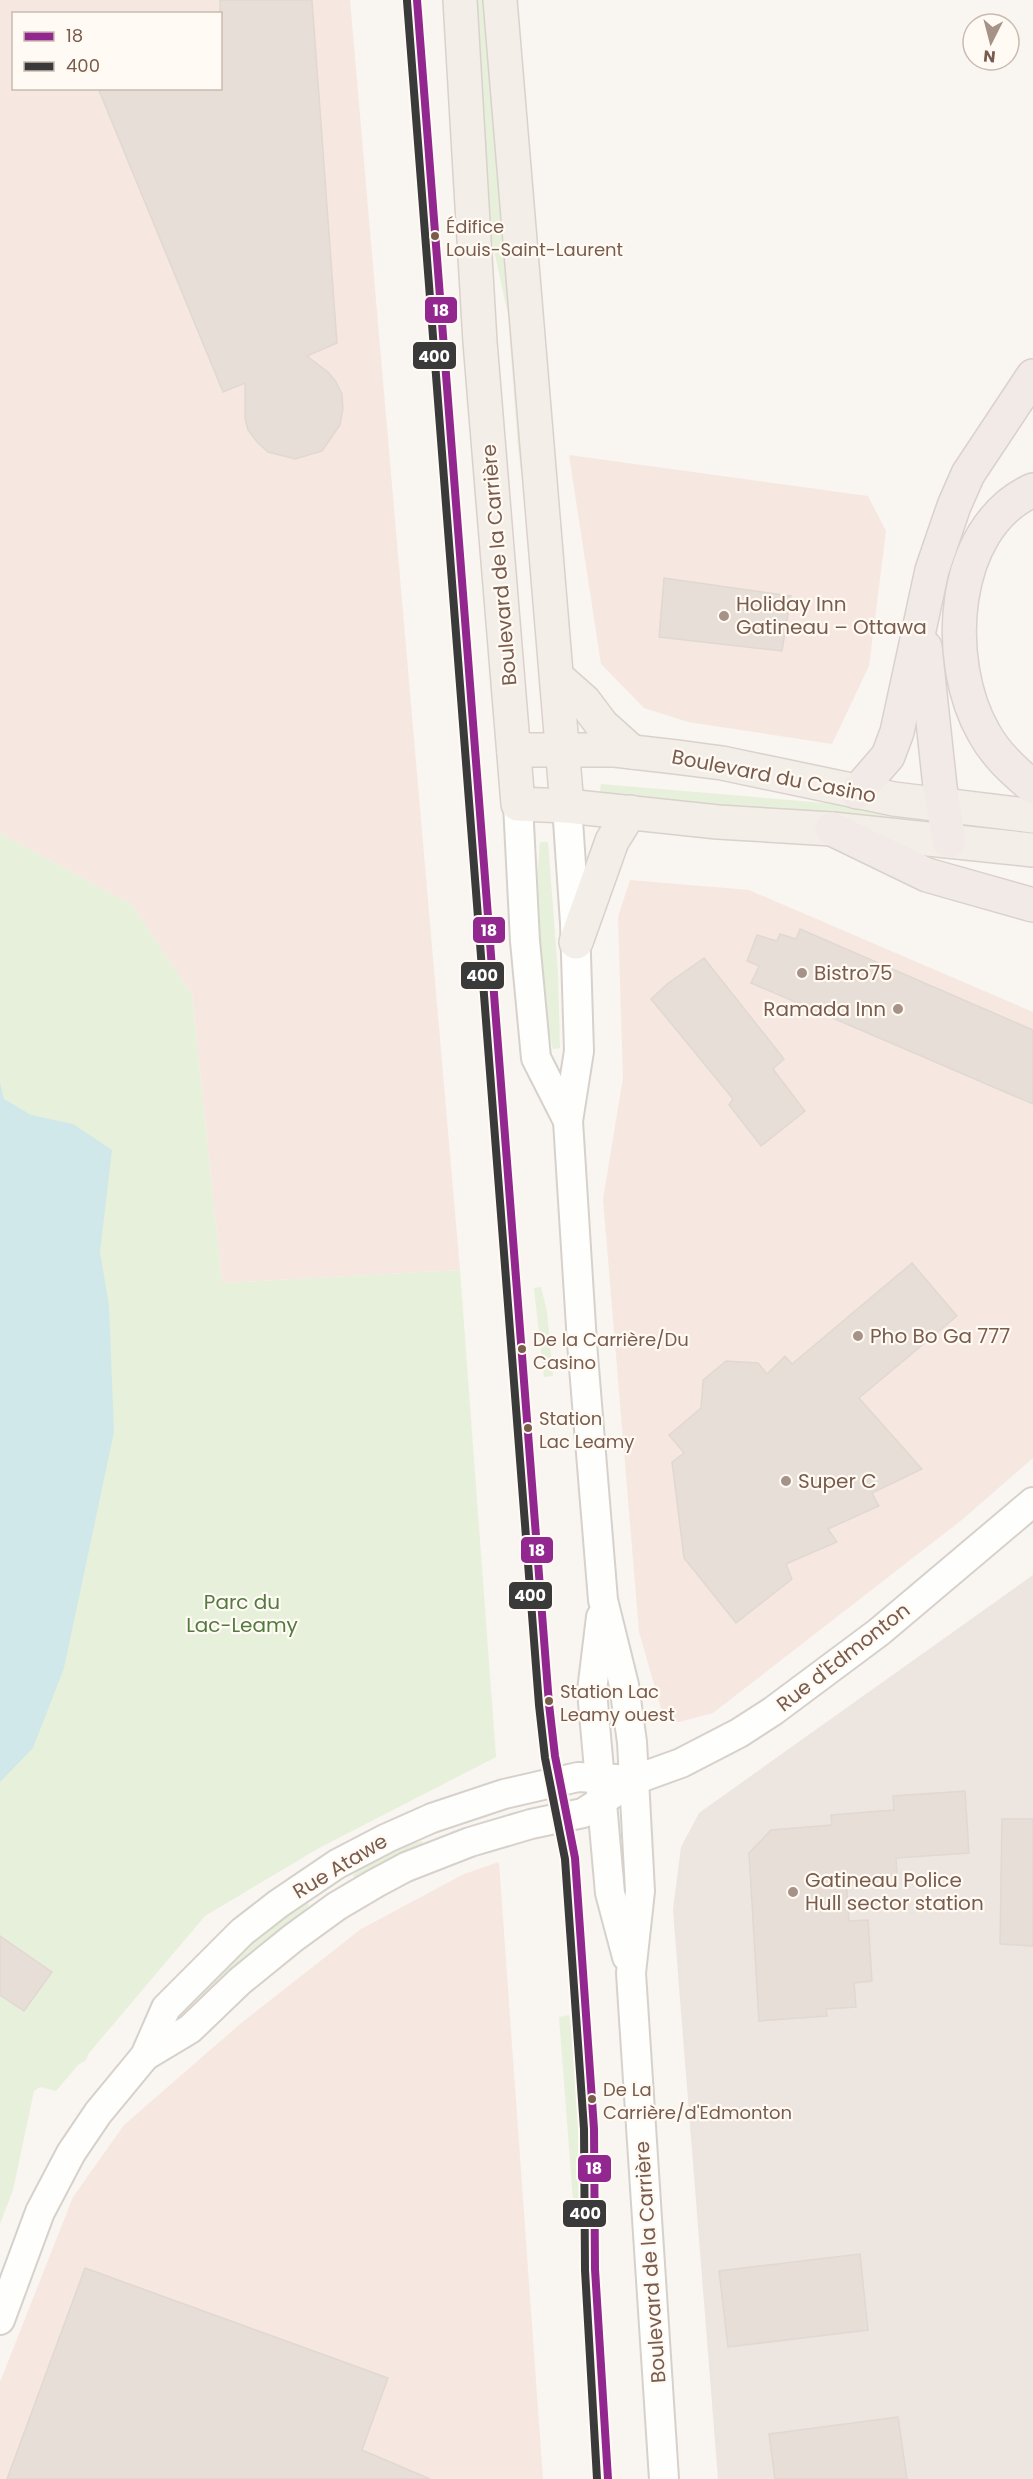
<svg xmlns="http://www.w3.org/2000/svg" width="1033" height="2479" viewBox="0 0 1033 2479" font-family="Poppins,sans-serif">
<rect width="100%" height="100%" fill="#f9f5f0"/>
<g fill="#f6e8e1" fill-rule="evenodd">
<path d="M0 0H350L460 1270 222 1283 192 995 132 905 0 833ZM14 14H220V88H14Z"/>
<path d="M569 455 868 496 886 531 869 666 832 744 688 722 644 708 601 664Z"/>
<path d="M630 880 749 890 1033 1012V1458L963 1519 713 1713 679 1722 664 1719 639 1632 603 1199 623 1078 618 917Z"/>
<path d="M499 1862 543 2479H0V2382L73 2197 124 2125 240 2024 361 1929 464 1874Z"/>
</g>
<path fill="#ede5e0" d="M1033 1575V2479H718L673 1910 681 1847 699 1813Z"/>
<g fill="#e7f0db">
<path d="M474 0H486L529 535 518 448 508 315 487 218Z"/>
<path d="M601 784 836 804 916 817V821L612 796 600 791Z"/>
<path d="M0 833 132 905 192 995 222 1283 460 1270 496 1757 319 1848 205 1916 89 2053 86 2060 78 2065 56 2091 40 2087 34 2091 13 2190 0 2224Z"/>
<path d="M540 842H548L558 973 560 1048 553 1049 543 1005 536 890Z"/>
<path d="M541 1287 547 1312 553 1376 544 1377 534 1288Z"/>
<path d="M422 1841 423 1843C402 1857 378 1870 354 1877L353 1875C372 1858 398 1847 422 1841Z"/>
<path d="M308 1903 309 1905C292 1923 270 1937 251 1954 234 1969 218 1984 200 1997L199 1996C220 1965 274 1918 308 1903Z"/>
<path d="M569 2015C584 2084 582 2155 582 2225L575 2226 559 2017Z"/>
</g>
<path fill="#d0e8ea" d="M0 1082 4 1099 31 1115 73 1124 112 1150 100 1252 109 1305 114 1432 64 1668 33 1748 0 1782Z"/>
<g fill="#e6ded7" stroke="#e2d8d2" stroke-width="1.5">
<path d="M220 0H312L337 343 307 356 328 372 336 382 342 394 343 409 340 425 322 451 295 459 268 452 257 442 248 430 245 418V383L223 392 98 88H220Z"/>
<path d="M664 578 791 596 782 651 659 637Z"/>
<path d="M800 929 1033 1030V1104L751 983 759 966 747 961 757 935 777 941 780 934 796 939Z"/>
<path d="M704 958 784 1059 773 1069 805 1111 761 1146 729 1105 733 1099 651 999 667 984Z"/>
<path d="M912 1263 957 1316 859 1398 922 1469 872 1493 879 1506 828 1529 837 1542 786 1564 792 1579 736 1623 684 1558 672 1462 684 1453 669 1435 701 1408 703 1380 726 1361 758 1363 767 1374 785 1356 792 1364Z"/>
<path d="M965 1791 969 1853 896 1858 897 1875 846 1878 849 1921 868 1920 872 1981 854 1983 856 2007 826 2009 827 2016 759 2021 749 1853 771 1830 832 1825 831 1815 894 1810 893 1796Z"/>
<path d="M1002 1819H1033V1946L1000 1944Z"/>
<path d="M0 1936 52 1972 24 2011 0 1995Z"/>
<path d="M860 2254 868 2330 728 2347 719 2271Z"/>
<path d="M85 2268 388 2378 362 2450 430 2479H7Z"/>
<path d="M898 2417 907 2479H775L769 2434Z"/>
</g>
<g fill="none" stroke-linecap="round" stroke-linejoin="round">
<defs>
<g id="minor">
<path d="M518 804 525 941 536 1058 568 1121"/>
<path d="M567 806 575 923 579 1051 568 1121 582 1343 603 1600 624 1685 632 1742 640 1891 631 1973 664 2479"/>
<path d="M601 1617 592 1691 610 1893 627 1957"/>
<path d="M145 2056 190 2029 240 1981 293 1938 337 1906 376 1883 406 1867 470 1842 531 1824 583 1813 634 1780 681 1763 739 1733 773 1711 879 1632 1033 1502"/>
<path d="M0 2320 40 2212 71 2153 98 2113 145 2056 166 2008 242 1932 278 1904 337 1864 387 1838 432 1818 504 1794 578 1777 634 1780"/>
</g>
<g id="major">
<path d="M460 0 480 342 518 804 567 806 718 822 832 829 1033 850"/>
<path d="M500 0 567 806"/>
<path d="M558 678 584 701 602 725 632 752"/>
<path d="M514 750H615L676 757 722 763 894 799 1033 816"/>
<path d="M576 942 612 841 630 812"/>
</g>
<g id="highway">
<path d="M1033 490C949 528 943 662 984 733 996 755 1014 771 1033 787"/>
<path d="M925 647 940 787 949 841"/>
<path d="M857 792 888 756 897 732 932 570 954 506 968 474 1033 376"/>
<path d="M832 829 927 875 1033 905"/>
</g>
</defs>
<use href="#minor" stroke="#d7d1cb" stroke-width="32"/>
<use href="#major" stroke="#dad1cc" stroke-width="36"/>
<use href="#highway" stroke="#dad1cc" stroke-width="36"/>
<use href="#minor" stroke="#fefefd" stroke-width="28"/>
<use href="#major" stroke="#f3eee8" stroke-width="33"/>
<use href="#highway" stroke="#f2eae7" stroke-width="33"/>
<defs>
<path id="bus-1" d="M417 0 549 1704 555 1756 575 1858 594 2129 595 2269 608 2479"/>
<path id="bus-2" d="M407 1 539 1705 545 1758 565 1859 584 2129 585 2270 597 2479"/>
</defs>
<use href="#bus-1" stroke="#fffaf3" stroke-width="12"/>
<use href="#bus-2" stroke="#fffaf3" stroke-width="12"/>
<use href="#bus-1" stroke="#922790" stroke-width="8"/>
<use href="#bus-2" stroke="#3a3a3a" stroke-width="8"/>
</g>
<g fill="#7a5c4d" stroke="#fffaf3" stroke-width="2">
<circle cx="435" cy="236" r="5"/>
<circle cx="522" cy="1349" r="5"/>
<circle cx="528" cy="1428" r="5"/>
<circle cx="549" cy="1701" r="5"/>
<circle cx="592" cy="2099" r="5"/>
</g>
<g fill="#a69286" stroke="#fffaf3" stroke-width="2">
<circle cx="724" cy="616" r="6"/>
<circle cx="802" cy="973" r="6"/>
<circle cx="898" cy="1009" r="6"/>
<circle cx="858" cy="1336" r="6"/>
<circle cx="786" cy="1481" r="6"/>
<circle cx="793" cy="1892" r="6"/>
</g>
<g text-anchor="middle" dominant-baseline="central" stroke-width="4.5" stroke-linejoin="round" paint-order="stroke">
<g font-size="18" fill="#7a5c4d" stroke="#fffaf3" text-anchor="start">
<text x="446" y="226">Édifice<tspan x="446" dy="23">Louis-Saint-Laurent</tspan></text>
<text x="533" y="1339">De la Carrière/Du<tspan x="533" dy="23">Casino</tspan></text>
<text x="539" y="1418">Station<tspan x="539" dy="23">Lac Leamy</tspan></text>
<text x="560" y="1691">Station Lac<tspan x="560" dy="23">Leamy ouest</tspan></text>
<text x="603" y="2089">De La<tspan x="603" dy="23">Carrière/d'Edmonton</tspan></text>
</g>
<g font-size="20" fill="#7a5c4d" stroke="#fffaf3">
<text transform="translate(499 565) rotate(-95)">Boulevard de la Carrière</text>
<text transform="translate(774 776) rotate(11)">Boulevard du Casino</text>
<text transform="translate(843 1657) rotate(-38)">Rue d'Edmonton</text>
<text transform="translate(340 1866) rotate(-31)">Rue Atawe</text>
<text transform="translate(650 2262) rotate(-94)">Boulevard de la Carrière</text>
</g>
<g font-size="20" fill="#7a5c4d" stroke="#fffaf3" text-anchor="start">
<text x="736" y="604">Holiday Inn<tspan x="736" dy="23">Gatineau – Ottawa</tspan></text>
<text x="814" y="973">Bistro75</text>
<text x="886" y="1009" text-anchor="end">Ramada Inn</text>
<text x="870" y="1336">Pho Bo Ga 777</text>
<text x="798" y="1481">Super C</text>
<text x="805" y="1880">Gatineau Police<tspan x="805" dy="23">Hull sector station</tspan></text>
</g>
<g font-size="20" fill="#537a41" stroke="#fffaf3">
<text x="242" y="1602">Parc du<tspan x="242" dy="23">Lac-Leamy</tspan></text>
</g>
</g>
<g stroke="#fffaf3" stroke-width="2">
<rect x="424" y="296" width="34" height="28" rx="6" fill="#922790"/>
<rect x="412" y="341" width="45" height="29" rx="6" fill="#3a3a3a"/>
<rect x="472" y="916" width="34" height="28" rx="6" fill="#922790"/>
<rect x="460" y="961" width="45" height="29" rx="6" fill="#3a3a3a"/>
<rect x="520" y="1536" width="34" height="28" rx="6" fill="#922790"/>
<rect x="508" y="1581" width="45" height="29" rx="6" fill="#3a3a3a"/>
<rect x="577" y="2154" width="35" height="29" rx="6" fill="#922790"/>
<rect x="562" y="2199" width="45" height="29" rx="6" fill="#3a3a3a"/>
</g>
<g font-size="16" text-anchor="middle" font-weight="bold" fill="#fff">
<text x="441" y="316">18</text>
<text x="434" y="362">400</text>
<text x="489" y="936">18</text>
<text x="482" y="981">400</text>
<text x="537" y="1556">18</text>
<text x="530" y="1601">400</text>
<text x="594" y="2174">18</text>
<text x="585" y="2219">400</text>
</g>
<rect x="12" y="12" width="210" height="78" fill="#fffaf3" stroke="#cabbb1" stroke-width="1.5"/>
<rect x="24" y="32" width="30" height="9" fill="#922790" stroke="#cabbb1" stroke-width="1.5"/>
<text x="66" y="42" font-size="18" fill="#7a5c4d">18</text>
<rect x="24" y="62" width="30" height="9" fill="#3a3a3a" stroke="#cabbb1" stroke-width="1.5"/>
<text x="66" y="72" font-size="18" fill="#7a5c4d">400</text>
<g transform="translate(991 42) rotate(186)"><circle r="28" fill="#fffaf3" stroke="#cabbb1" stroke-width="1.5"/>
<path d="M0-4.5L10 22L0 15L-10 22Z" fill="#a69286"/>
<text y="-9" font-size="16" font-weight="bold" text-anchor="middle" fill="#7a5c4d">N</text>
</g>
</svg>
